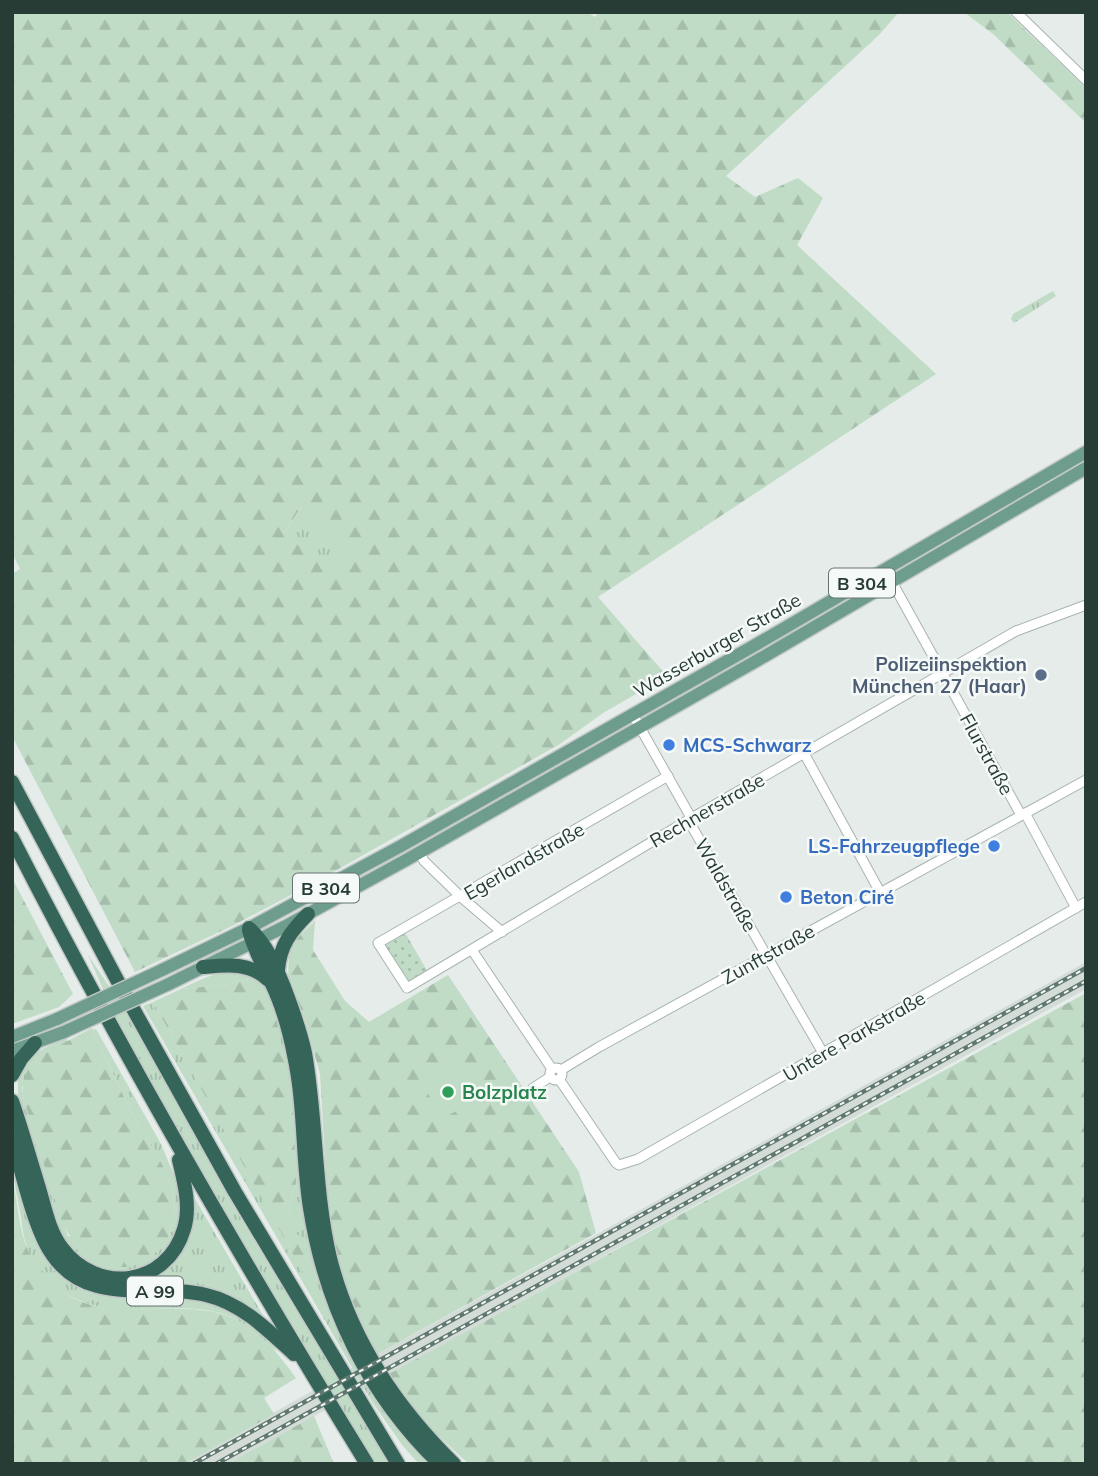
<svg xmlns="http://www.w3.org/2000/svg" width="1098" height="1476" viewBox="0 0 1098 1476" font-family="Mulish,sans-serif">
<defs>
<pattern id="grass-tufts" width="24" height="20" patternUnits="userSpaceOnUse" patternTransform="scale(1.75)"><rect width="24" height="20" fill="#c0dbc6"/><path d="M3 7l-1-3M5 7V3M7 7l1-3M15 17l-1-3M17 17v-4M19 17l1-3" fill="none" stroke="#a5bdab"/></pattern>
<pattern id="forest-firs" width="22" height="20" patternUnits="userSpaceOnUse" patternTransform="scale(1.75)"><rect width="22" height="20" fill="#c0dbc6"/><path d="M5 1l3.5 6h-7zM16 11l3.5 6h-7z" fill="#a5bdab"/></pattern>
<pattern id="park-dots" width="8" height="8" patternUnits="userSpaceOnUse" patternTransform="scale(1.75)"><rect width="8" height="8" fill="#c0dbc6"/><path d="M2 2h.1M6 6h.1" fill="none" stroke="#a5bdab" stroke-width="1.8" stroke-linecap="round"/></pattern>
</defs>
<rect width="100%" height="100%" fill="#e5ece9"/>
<path fill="#d3dcd7" d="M1086 962V989L228 1464H184L377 1354 597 1234Z"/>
<g fill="url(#grass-tufts)">
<path d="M1053 291 1056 296 1014 323 1011 319 1013 314Z"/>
<path d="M302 506 351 554 334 573 284 533Z"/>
<path d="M989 516 990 518 696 690 714 676Z"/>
<path d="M88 955 131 1019 240 1217 389 1464H374L203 1176 119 1025Z"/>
<path d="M243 969 265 983 252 978 230 984 181 989C202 979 219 970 243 969Z"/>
<path d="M153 1002 313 1289 288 1209 296 1184 273 1002 281 1024 298 1108 311 1239 434 1464H419L403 1446 372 1402 143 1006Z"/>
<path d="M96 1029 161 1144 179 1187 182 1205 177 1237 154 1264 125 1274 88 1266 61 1238 20 1109C12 1063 27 1055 66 1038L67 1043 45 1053 22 1087V1094L68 1236 143 1262 166 1244 175 1213 173 1193 163 1166 130 1110 93 1030Z"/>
<path d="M12 1149 42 1245 159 1294 219 1303 268 1335 277 1352C262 1338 246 1322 226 1315 194 1304 159 1310 125 1310 84 1309 44 1289 28 1249 22 1235 22 1221 19 1207 15 1187 12 1170 12 1149Z"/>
<path d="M192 1194 268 1324 240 1304 94 1283 50 1236 96 1280 166 1266Z"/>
</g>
<g fill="url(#forest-firs)" fill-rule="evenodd">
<path d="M12 12H587L595 17 599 12H899L879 35 726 176 755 197 798 178 823 198 797 245 936 374 598 597 667 676 603 713 560 744 319 880 234 925 135 972 12 736V574L20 569 12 553ZM301 507 351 554 334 572 284 533Z"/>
<path d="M964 12H1007L1086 88V123L993 34Z"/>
<path d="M12 878 73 994 59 1007 12 1024Z"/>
<path d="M315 921 313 950 345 1001 369 1022 448 975 579 1172 596 1233 377 1354 350 1300 336 1256 328 1210 320 1074 305 1020 288 978 289 952 297 938Z"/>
<path d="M252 978 265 983 273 1002 293 1101 296 1184 288 1209 297 1234 304 1238 314 1292 153 1002 181 989 230 984Z"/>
<path d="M1086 993V1464H469L418 1417 389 1374Z"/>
<path d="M92 1028 130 1110 163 1166 173 1193 175 1213 166 1245 143 1262 126 1267H112L100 1265 86 1257 76 1247 62 1222 22 1094 24 1077 30 1066 45 1053Z"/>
<path d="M12 1177C18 1200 18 1229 28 1250 33 1260 40 1268 47 1276 92 1332 166 1296 225 1315 256 1325 277 1352 296 1378L264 1398 274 1414 184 1464H12Z"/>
<path d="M314 1416 334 1464H228Z"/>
</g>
<path fill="url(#park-dots)" d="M404 931 429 974 409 986 383 943Z"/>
<path fill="#c0dbc6" d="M455 1066 474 1102 441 1119 423 1083Z"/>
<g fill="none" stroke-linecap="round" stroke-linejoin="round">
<defs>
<g id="minor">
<path d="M1016 12 1086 80"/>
<path d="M892 582 1021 815"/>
<path d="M633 715 689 814 691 825 823 1053"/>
<path d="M805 755 880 892"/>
<path d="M668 776 378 943 407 988 690 819 1016 631 1086 605"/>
<path d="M1025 813 1076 908"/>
<path d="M419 852 424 861 461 897 502 932"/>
<path d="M472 950 552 1069"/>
<circle cx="556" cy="1074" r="6"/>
<path d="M561 1070 599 1047 1086 780"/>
<path d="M559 1079 616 1163 619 1165 638 1159 1086 902"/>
<path d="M533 1088 550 1077"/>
</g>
<g id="major">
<path d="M162 970 249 928 401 846 757 644 1086 452"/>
<path d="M169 984 284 927 408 859 765 656 1086 468"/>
<path d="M12 1037 57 1019"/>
<path d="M12 1051 64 1032"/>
</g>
<g id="highway">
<path d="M12 782 116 978 235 1192 398 1464"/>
<path d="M12 838C121 1052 241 1259 367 1464"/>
<path d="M249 928C267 945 275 965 284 987 292 1008 300 1030 305 1053 317 1121 314 1190 330 1258 350 1338 395 1406 454 1464"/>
<path d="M249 930C254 952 267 972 276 993 284 1012 290 1034 294 1055 305 1105 302 1157 310 1208 325 1305 368 1395 440 1464"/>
<path d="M203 967C226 965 249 962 267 979"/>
<path d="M278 970C280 945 291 931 308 914"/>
<path d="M12 1075 21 1059 35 1043"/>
<path d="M12 1101C22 1130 30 1159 39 1188 45 1208 49 1231 62 1248 97 1295 167 1287 184 1229 191 1207 184 1181 179 1160"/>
<path d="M12 1137C21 1168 34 1229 52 1254 88 1308 153 1282 206 1295 241 1303 268 1330 294 1354"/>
</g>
</defs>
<use href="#minor" stroke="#a8b4af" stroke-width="11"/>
<use href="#major" stroke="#c2c8c6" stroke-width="15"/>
<use href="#highway" stroke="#c2c8c6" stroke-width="17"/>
<use href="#minor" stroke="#fff" stroke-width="9"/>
<use href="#major" stroke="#6e9d8e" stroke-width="12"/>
<use href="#highway" stroke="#356559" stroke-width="14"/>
<defs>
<g id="rail">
<path d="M193 1464 1086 968"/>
<path d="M216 1464 1086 981"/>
</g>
</defs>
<use href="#rail" stroke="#617870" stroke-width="4.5"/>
<use href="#rail" stroke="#f5f9f7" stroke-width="2" stroke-dasharray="5" stroke-linecap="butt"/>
<defs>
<g id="major-bridge">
<path d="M57 1019 162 970"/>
<path d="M64 1032 169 984"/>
</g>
</defs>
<use href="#major-bridge" stroke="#c2c8c6" stroke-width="15" stroke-linecap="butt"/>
<use href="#major-bridge" stroke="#6e9d8e" stroke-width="12"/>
</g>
<circle fill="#5c6f8a" stroke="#f5f9f7" stroke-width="2.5" cx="1041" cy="675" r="7"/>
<g fill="#3f7fe0" stroke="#f5f9f7" stroke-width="2.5">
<circle cx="669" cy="745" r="7"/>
<circle cx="994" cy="846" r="7"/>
<circle cx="786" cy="897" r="7"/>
</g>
<circle fill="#2e9e5b" stroke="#f5f9f7" stroke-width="2.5" cx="448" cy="1092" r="7"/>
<g text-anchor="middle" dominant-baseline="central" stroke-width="5" stroke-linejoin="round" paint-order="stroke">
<g fill="#f5f9f7" stroke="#64756f" stroke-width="2">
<rect x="829" y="568.5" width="66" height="29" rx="5"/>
<rect x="293" y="873.5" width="66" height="29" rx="5"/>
<rect x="127" y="1276.5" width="56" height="29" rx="5"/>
</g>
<g font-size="18" font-weight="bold" fill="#263c35">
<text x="862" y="583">B 304</text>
<text x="326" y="888">B 304</text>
<text x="155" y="1291">A 99</text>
</g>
<g font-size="19" fill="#263c35" stroke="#f5f9f7">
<text transform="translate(717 645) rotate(-30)">Wasserburger Straße</text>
<text transform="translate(987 754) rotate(61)">Flurstraße</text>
<text transform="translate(707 810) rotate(-30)">Rechnerstraße</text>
<text transform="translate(524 861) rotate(-30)">Egerlandstraße</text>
<text transform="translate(726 885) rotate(60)">Waldstraße</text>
<text transform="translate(768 954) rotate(-29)">Zunftstraße</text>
<text transform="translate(854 1036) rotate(-30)">Untere Parkstraße</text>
</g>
<g font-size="19" font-weight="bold" fill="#4e5e75" stroke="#f5f9f7" text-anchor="end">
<text x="1027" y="664">Polizeiinspektion<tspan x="1027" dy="22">München 27 (Haar)</tspan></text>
</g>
<g font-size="19" font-weight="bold" fill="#366cbe" stroke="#f5f9f7" text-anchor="start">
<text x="683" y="745">MCS-Schwarz</text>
<text x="980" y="846" text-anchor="end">LS-Fahrzeugpflege</text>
<text x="800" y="897">Beton Ciré</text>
</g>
<g font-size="19" font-weight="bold" fill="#27864d" stroke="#f5f9f7" text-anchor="start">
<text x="462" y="1092">Bolzplatz</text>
</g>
</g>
<rect width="1098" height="1476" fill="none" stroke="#263c35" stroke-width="28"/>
</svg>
